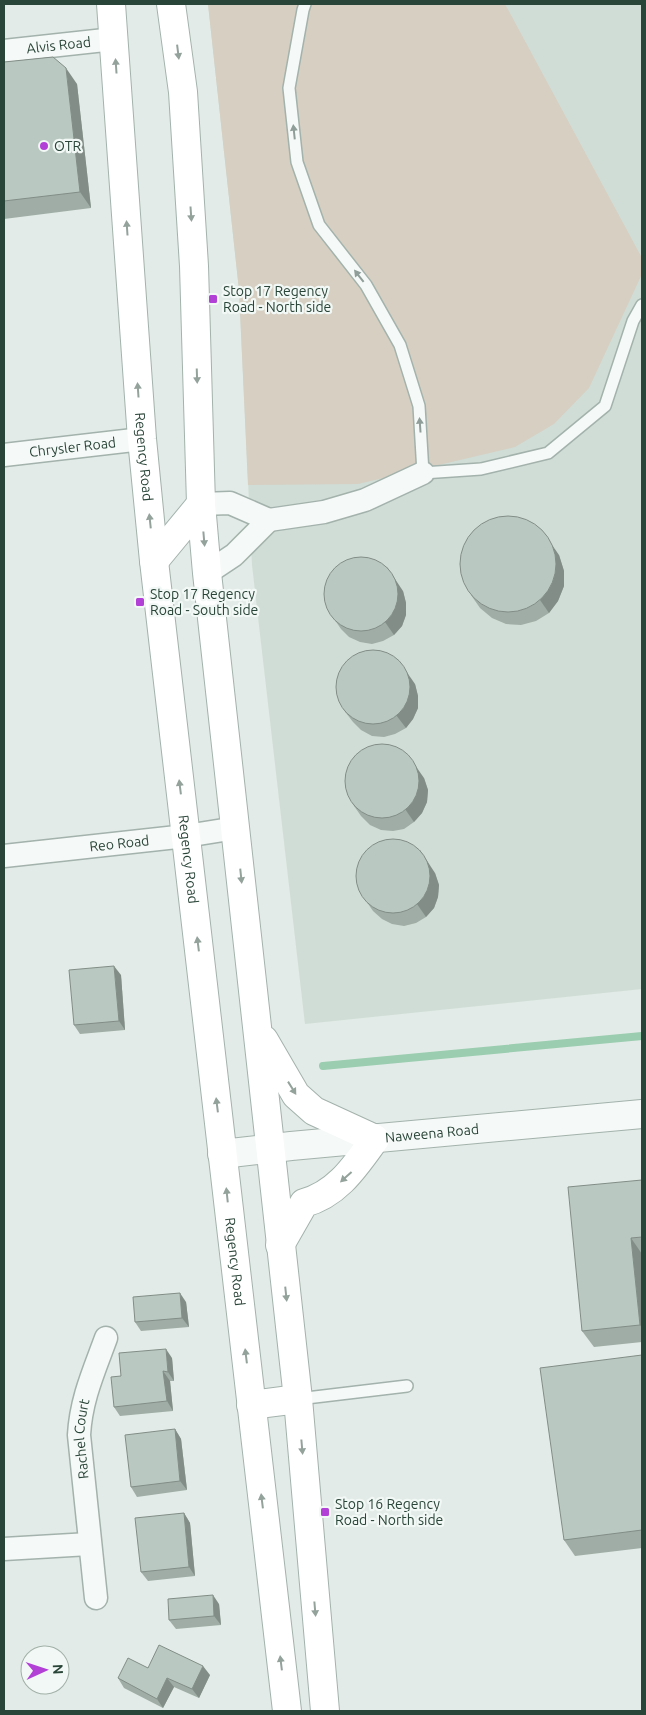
<svg xmlns="http://www.w3.org/2000/svg" width="646" height="1715" viewBox="0 0 646 1715" font-family="Ubuntu,sans-serif">
<rect width="100%" height="100%" fill="#e2ebe7"/>
<path fill="#d0ddd6" d="M208 4H642V989L305 1024 252 565 239 290Z"/>
<path fill="#d6cfc2" d="M208 4H505L642 258V274L589 388 554 424 515 447 358 484 248 485 239 290Z"/>
<g fill="none" stroke-linecap="round" stroke-linejoin="round">
<path stroke="#9bcdb0" stroke-width="8" d="M323 1066 642 1036"/>
<defs>
<g id="service">
<path d="M305 4 303 10 289 88 297 162 319 225 366 285 400 345 419 406 423 473 481 469 548 453 605 406 633 321 642 305"/>
<path d="M298 1399 407 1386"/>
</g>
<g id="minor">
<path id="s1" d="M4 51 114 39"/>
<path id="s2" d="M4 455 142 439"/>
<path d="M201 504 230 503 269 520 234 555 207 573"/>
<path d="M269 520 324 512 365 500 423 473"/>
<path id="s3" d="M4 856 186 836 236 828"/>
<path d="M4 1549 89 1544"/>
<path id="s4" d="M96 1598 79 1435C81 1399 94 1371 106 1338"/>
</g>
<g id="tertiary">
<path id="s5" d="M222 1154 291 1146 642 1114"/>
</g>
<g id="secondary">
<path id="s6" d="M111 4 142 439 154 561 287 1711"/>
<path d="M171 4 183 92 194 266 201 504 207 573 298 1399 325 1711"/>
<path d="M154 561 201 504"/>
<path d="M264 1040 296 1095 314 1111 375 1139C356 1165 338 1194 304 1203L280 1245"/>
<path d="M251 1405 298 1399"/>
</g>
</defs>
<use href="#service" stroke="#a3b2ac" stroke-width="14"/>
<use href="#minor" stroke="#a3b2ac" stroke-width="25"/>
<use href="#tertiary" stroke="#a3b2ac" stroke-width="30"/>
<use href="#secondary" stroke="#a3b2ac" stroke-width="30"/>
<use href="#service" stroke="#f5f9f7" stroke-width="11"/>
<use href="#minor" stroke="#f5f9f7" stroke-width="22"/>
<use href="#tertiary" stroke="#f5f9f7" stroke-width="28"/>
<use href="#secondary" stroke="#fff" stroke-width="28"/>
</g>
<g fill="#9fada6">
<path d="M4 62 77 84 91 208 4 219Z"/>
<path d="M559 555 564 571V586L558 601 549 613 536 621 521 625 506 624 492 618 480 608 471 595Z"/>
<path d="M403 591 406 603V615L402 626 394 635 383 641 372 644 360 642 349 637 341 629 332 616Z"/>
<path d="M415 684 418 696V708L413 719 406 728 395 734 384 737 372 736 361 730 353 722 343 709Z"/>
<path d="M424 778 428 790 427 802 422 813 414 822 404 829 393 831 381 830 370 825 361 816 352 803Z"/>
<path d="M435 873 439 885 438 897 434 908 426 917 416 923 404 926 392 924 382 919 373 911 364 898Z"/>
<path d="M121 975 125 1030 80 1034 74 1025Z"/>
<path d="M642 1180V1342L594 1347 582 1331Z"/>
<path d="M186 1302 189 1327 141 1331 135 1322Z"/>
<path d="M642 1355V1548L575 1556 564 1540Z"/>
<path d="M172 1358 174 1381H170L173 1411 120 1416 114 1407Z"/>
<path d="M175 1429 181 1439 187 1490 137 1497 131 1487Z"/>
<path d="M184 1513 190 1523 195 1576 148 1581 141 1572Z"/>
<path d="M219 1604 221 1625 176 1629 169 1620Z"/>
<path d="M148 1668 210 1675 199 1698 174 1687 163 1708 124 1688 118 1678Z"/>
</g>
<g fill="#828d87">
<path d="M66 68 77 84 91 208 80 192Z"/>
<path d="M550 542 559 555 564 571V586L558 601 549 613 540 600Z"/>
<path d="M387 567 403 591 406 603V615L402 626 394 635 385 622Z"/>
<path d="M406 671 415 684 418 696V708L413 719 406 728 396 715Z"/>
<path d="M408 755 424 778 428 790 427 802 422 813 414 822 405 809Z"/>
<path d="M420 850 435 873 439 885 438 897 434 908 426 917 417 904Z"/>
<path d="M114 966 121 975 125 1030 119 1021Z"/>
<path d="M631 1238 642 1254V1328L640 1325Z"/>
<path d="M180 1293 186 1302 189 1327 182 1318Z"/>
<path d="M166 1349 172 1358 174 1381 168 1372Z"/>
<path d="M163 1371 170 1381 173 1411 167 1401Z"/>
<path d="M175 1429 181 1439 187 1490 180 1481Z"/>
<path d="M184 1513 190 1523 195 1576 189 1567Z"/>
<path d="M213 1595 219 1604 221 1625 214 1616Z"/>
<path d="M203 1666 210 1675 199 1698 192 1689Z"/>
<path d="M167 1678 174 1687 163 1708 157 1699Z"/>
</g>
<g fill="#b9c9c1" stroke="#828d87">
<path d="M53 57 66 68 80 192 4 201V62Z"/>
<circle cx="508" cy="564" r="48"/>
<circle cx="361" cy="594" r="37"/>
<circle cx="373" cy="687" r="37"/>
<circle cx="382" cy="781" r="37"/>
<circle cx="393" cy="876" r="37"/>
<path d="M114 966 119 1021 74 1025 69 970Z"/>
<path d="M642 1180V1237L631 1238 640 1325 582 1331 568 1187Z"/>
<path d="M180 1293 182 1318 135 1322 133 1297Z"/>
<path d="M166 1349 168 1372 163 1371 167 1401 114 1407 111 1377 121 1376 119 1353Z"/>
<path d="M642 1355V1530L564 1540 540 1368Z"/>
<path d="M175 1429 180 1481 131 1487 125 1435Z"/>
<path d="M184 1513 189 1567 141 1572 135 1518Z"/>
<path d="M213 1595 214 1616 169 1620 168 1599Z"/>
<path d="M159 1645 203 1666 192 1689 167 1678 157 1699 118 1678 128 1658 148 1668Z"/>
</g>
<defs><path id="oneway-solid" d="M-6-.8H1V-3.2L6.5 0L1 3.2V.8H-6Z" transform="scale(1.25)"/></defs>
<g fill="#94a29c">
<use href="#oneway-solid" transform="translate(178 52) rotate(83)"/>
<use href="#oneway-solid" transform="translate(116 66) rotate(-94)"/>
<use href="#oneway-solid" transform="translate(191 214) rotate(86)"/>
<use href="#oneway-solid" transform="translate(127 228) rotate(-94)"/>
<use href="#oneway-solid" transform="translate(197 376) rotate(88)"/>
<use href="#oneway-solid" transform="translate(138 390) rotate(-94)"/>
<use href="#oneway-solid" transform="translate(150 521) rotate(-96)"/>
<use href="#oneway-solid" transform="translate(204 539) rotate(85)"/>
<use href="#oneway-solid" transform="translate(180 787) rotate(-97)"/>
<use href="#oneway-solid" transform="translate(241 876) rotate(84)"/>
<use href="#oneway-solid" transform="translate(198 944) rotate(-97)"/>
<use href="#oneway-solid" transform="translate(292 1088) rotate(58)"/>
<use href="#oneway-solid" transform="translate(217 1105) rotate(-97)"/>
<use href="#oneway-solid" transform="translate(346 1177) rotate(138)"/>
<use href="#oneway-solid" transform="translate(227 1195) rotate(-96)"/>
<use href="#oneway-solid" transform="translate(286 1294) rotate(84)"/>
<use href="#oneway-solid" transform="translate(246 1356) rotate(-97)"/>
<use href="#oneway-solid" transform="translate(302 1447) rotate(85)"/>
<use href="#oneway-solid" transform="translate(262 1501) rotate(-97)"/>
<use href="#oneway-solid" transform="translate(315 1609) rotate(85)"/>
<use href="#oneway-solid" transform="translate(281 1663) rotate(-97)"/>
</g>
<g fill="#8f9e98">
<use href="#oneway-solid" transform="translate(294 132) rotate(-96)"/>
<use href="#oneway-solid" transform="translate(359 276) rotate(-128)"/>
<use href="#oneway-solid" transform="translate(420 425) rotate(-94)"/>
</g>
<g fill="#b240d7" stroke="#f2f8f5" stroke-width="2">
<circle cx="44" cy="146" r="5"/>
<rect x="208" y="294" width="10" height="10" rx="2.5"/>
<rect x="135" y="597" width="10" height="10" rx="2.5"/>
<rect x="320" y="1507" width="10" height="10" rx="2.5"/>
</g>
<g text-anchor="middle" dominant-baseline="central" stroke-width="4.5" stroke-linejoin="round" paint-order="stroke">
<g font-size="14" fill="#294438" stroke="#f2f8f5">
<text stroke="none"><textPath href="#s1" startOffset="55">Alvis Road</textPath></text>
<text stroke="none"><textPath href="#s2" startOffset="69">Chrysler Road</textPath></text>
<text stroke="none"><textPath href="#s6" startOffset="454">Regency Road</textPath></text>
<text stroke="none"><textPath href="#s3" startOffset="116">Reo Road</textPath></text>
<text stroke="none"><textPath href="#s6" startOffset="859">Regency Road</textPath></text>
<text stroke="none"><textPath href="#s5" startOffset="211">Naweena Road</textPath></text>
<text stroke="none"><textPath href="#s6" startOffset="1264">Regency Road</textPath></text>
<text stroke="none"><textPath href="#s4" startOffset="160">Rachel Court</textPath></text>
</g>
<g font-size="14" fill="#294438" stroke="#f2f8f5" text-anchor="start">
<text x="54" y="146">OTR</text>
<text x="223" y="291">Stop 17 Regency<tspan x="223" dy="16">Road - North side</tspan></text>
<text x="150" y="594">Stop 17 Regency<tspan x="150" dy="16">Road - South side</tspan></text>
<text x="335" y="1504">Stop 16 Regency<tspan x="335" dy="16">Road - North side</tspan></text>
</g>
</g>
<rect width="646" height="1715" fill="none" stroke="#294438" stroke-width="10"/>
<g transform="translate(45 1670) rotate(87)"><circle r="24" fill="#f2f8f5" stroke="#a2b0a9"/>
<path d="M0-4L9 19L0 12L-9 19Z" fill="#b240d7"/>
<text y="-8" font-size="14" font-weight="bold" text-anchor="middle" fill="#294438">N</text>
</g>
</svg>
